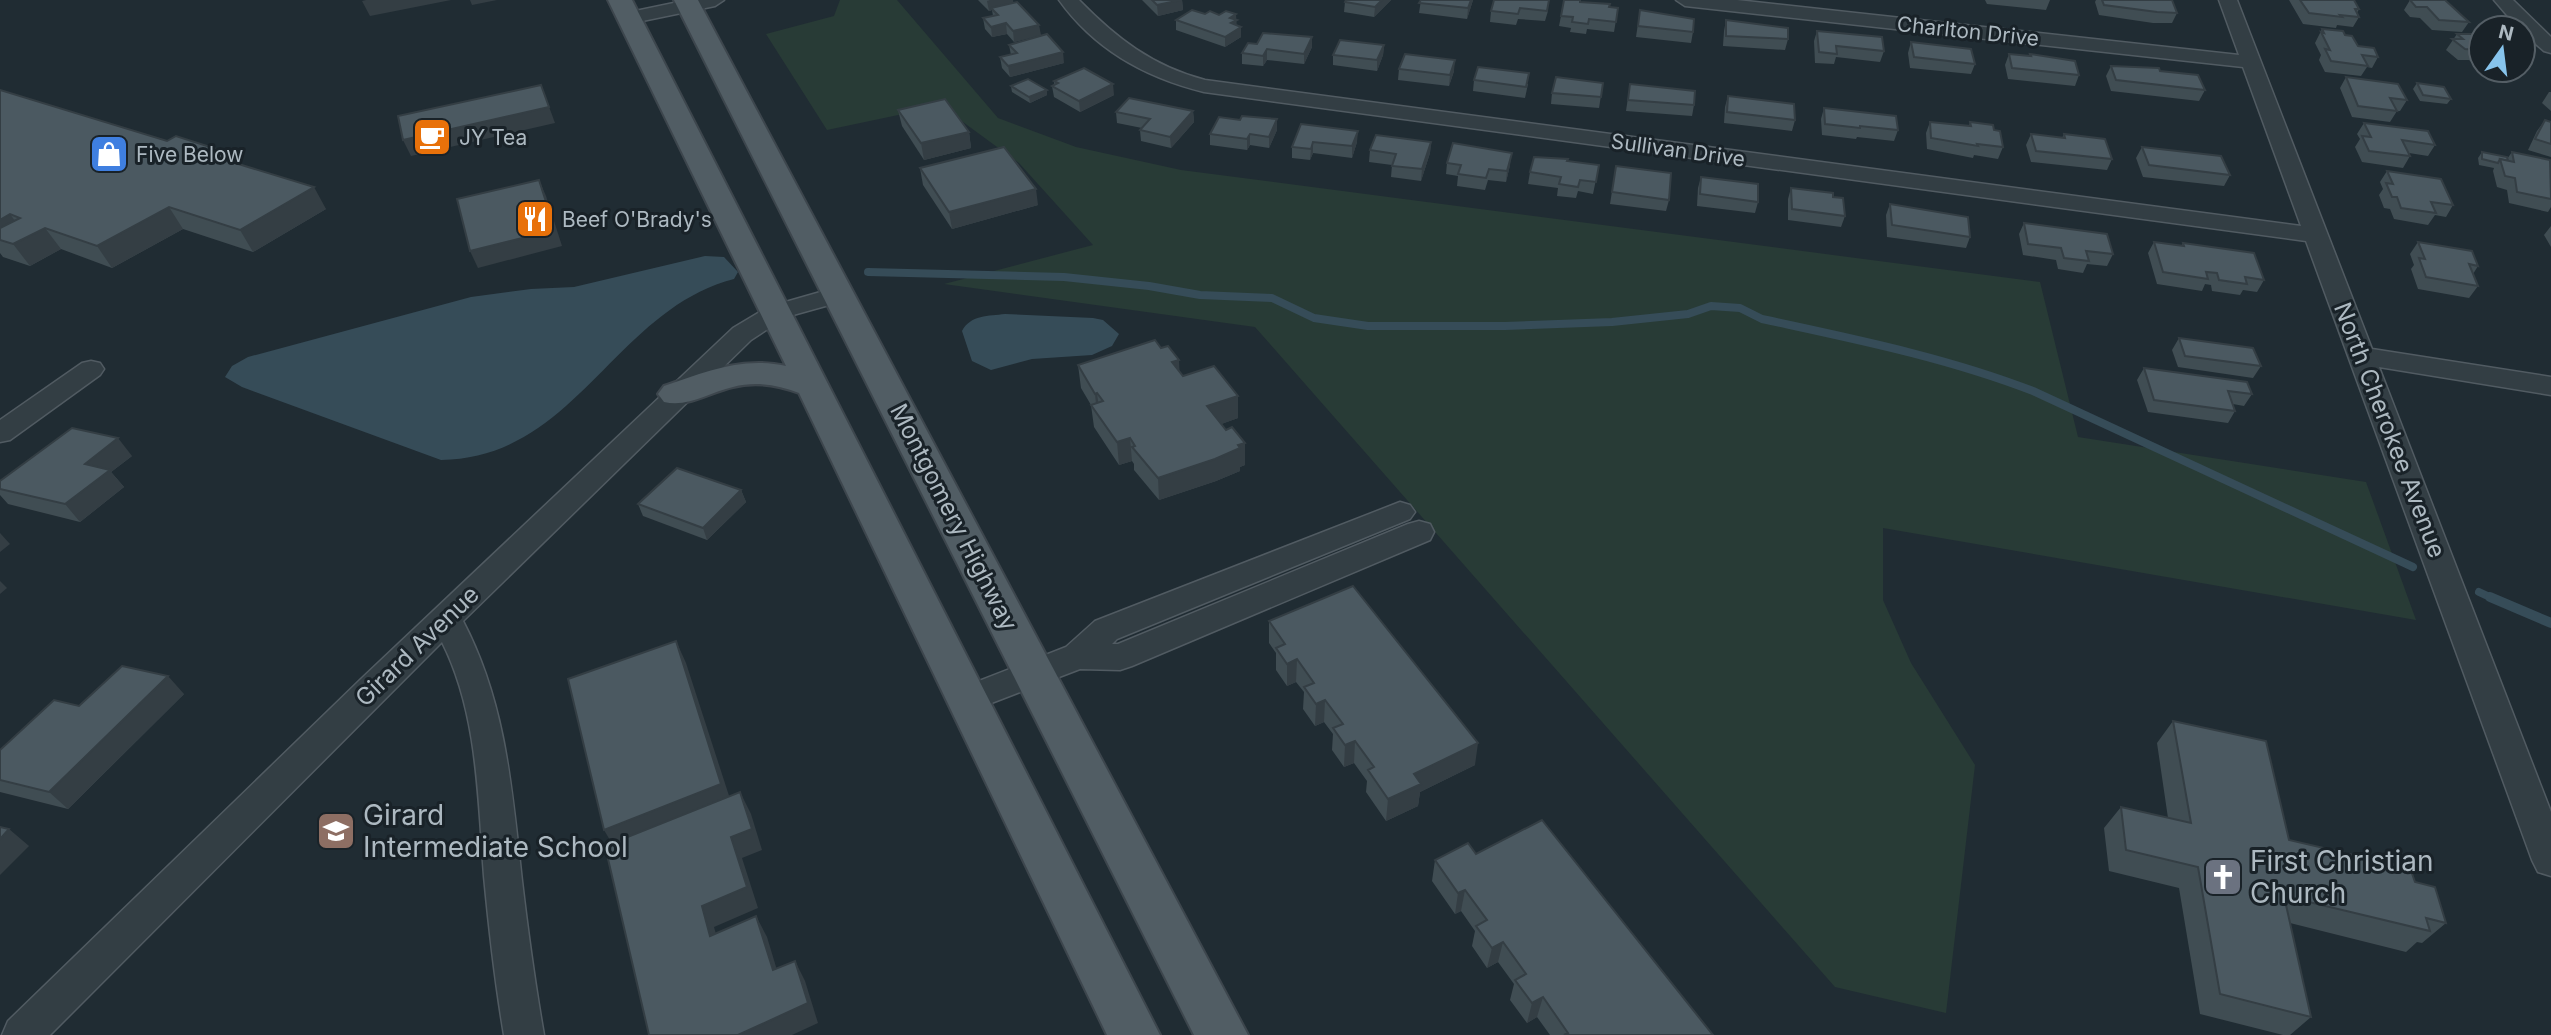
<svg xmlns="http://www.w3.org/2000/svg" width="2551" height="1035" viewBox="0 0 2551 1035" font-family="Inter,sans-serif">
<rect width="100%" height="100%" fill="#202c33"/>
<path fill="#283b36" d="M840 0H897L998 118 1076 147 1181 170 2040 282 2078 437 2366 482 2416 620 1883 528V600L1911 663 1975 765 1946 1013 1835 987 1255 327 944 284 1093 245 1019 163 941 106 827 130 766 34 834 16Z"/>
<g fill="#364c58">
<path d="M705 256 724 257 738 272 734 279C614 310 576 458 441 460L242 387 225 377 232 366 248 357 471 297 531 289 574 287Z"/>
<path d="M1005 314 1093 318 1103 320 1119 334 1112 346 1092 355 1032 359 991 370 972 361 962 331C970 315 989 316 1005 314Z"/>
</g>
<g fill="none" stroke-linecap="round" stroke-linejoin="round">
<g stroke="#364c58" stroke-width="8">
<path d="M868 272 1064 277 1149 286 1200 295 1272 298 1314 318 1368 326H1505L1612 322 1688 314 1711 306 1740 308 1762 319C1854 339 1945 357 2033 391L2413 567"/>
<path d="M2479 592 2494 599"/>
</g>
<path stroke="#364c58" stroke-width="10" d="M2490 597 2551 623"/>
<defs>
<g id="minor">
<path d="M688 0H724L715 6 628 24 618 18 621 14Z"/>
<path d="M1059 0H1079C1116 38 1152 66 1205 80L2301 226 2243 67 1685 6 1676 0H1737L2239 55 2219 0H2237L2372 349 2551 377V395L2379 367 2551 812V876L2538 872 2532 860 2306 241 1204 92C1146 78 1094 49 1059 0Z"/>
<path d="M2494 0H2513L2551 37V53L2544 51 2523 33V28H2518Z"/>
<path d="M838 287 847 290 851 295 847 300 786 317 751 340 463 621C506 703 512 790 522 881 528 932 535 984 544 1035H504C495 982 489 929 484 876 478 799 478 713 442 642L50 1035H2L8 1021 361 679 733 328 768 307Z"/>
<path d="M91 361 100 363 104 369 100 375 10 440 0 442V420L82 363Z"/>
<path d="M1400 502 1410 505 1415 512 1410 519 1117 639 1112 644H1118L1408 524 1419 521 1430 524 1434 532 1430 540 1132 666 1120 670 1080 669 968 712 956 708 951 699 956 690 1066 647 1095 621Z"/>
</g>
<g id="major">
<path d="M608 0H632L1160 1035H1107L799 393C778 385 756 381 733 387 710 392 688 408 664 402L658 394 664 386C704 372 743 356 786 366Z"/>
<path d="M674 0H698L1248 1035H1194Z"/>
</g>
</defs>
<use href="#minor" stroke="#515b62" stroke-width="3"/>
<use href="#major" stroke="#3d464d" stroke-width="4"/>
<use href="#minor" fill="#333e44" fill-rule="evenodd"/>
<use href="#major" fill="#515d64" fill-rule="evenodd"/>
</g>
<g fill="#404d53">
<path d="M978 0H1013V3L1041 35 1014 42 1007 34 992 37 985 29 983 18 993 16 992 10 989 11Z"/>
<path d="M1142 0H1182L1183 10 1158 16Z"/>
<path d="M1346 0H1391L1374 17 1344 12 1345 2Z"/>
<path d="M1421 0H1473L1467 19 1419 13Z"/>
<path d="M1494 0 1548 11 1545 21 1518 19 1516 25 1490 22 1491 11Z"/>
<path d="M1985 0H2050L2046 10 1987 4Z"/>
<path d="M2096 0H2172L2177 13 2172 23H2153L2099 15 2095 2Z"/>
<path d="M2289 0H2354L2359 9 2357 13 2359 17 2353 27 2337 25 2336 28 2303 24Z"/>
<path d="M2410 0 2469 22 2462 32 2432 30 2420 18 2410 17 2404 10Z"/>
<path d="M1580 2 1618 8 1614 32 1587 29 1586 34 1570 32 1571 28 1559 26 1561 16Z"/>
<path d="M1640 10 1693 32 1691 43 1636 37Z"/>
<path d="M1176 20 1237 25 1241 27V37L1225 47 1176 30Z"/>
<path d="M1726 20 1788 39 1785 50 1723 46 1724 31Z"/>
<path d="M2322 29 2345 35 2358 46 2378 57 2372 68 2367 67 2361 76 2325 72 2319 60 2321 55 2315 43Z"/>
<path d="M1817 31 1884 51 1880 62 1836 57 1834 64 1815 63 1814 41Z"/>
<path d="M2457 34H2481V70H2514L2512 72 2482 71 2469 60H2458L2446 50Z"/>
<path d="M1312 37V47L1304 64 1267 60 1263 66 1242 64V53L1257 44Z"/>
<path d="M1911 42 1975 64 1971 74 1910 68 1908 53Z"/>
<path d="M1009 45 1064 63 1010 77 1002 68 1000 57 1011 55Z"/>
<path d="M1384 45 1383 55 1377 71 1333 65V55Z"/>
<path d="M2009 54 2030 56V54L2079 75 2075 86 2008 79 2005 65Z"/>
<path d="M2111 66 2205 90 2199 101 2111 91 2106 76Z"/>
<path d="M1399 69 1454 71 1449 86 1398 80Z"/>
<path d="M2346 77 2407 100 2400 111H2397L2390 122 2352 117 2340 88Z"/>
<path d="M1474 80 1528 84 1525 98 1473 91Z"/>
<path d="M1054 81 1114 95 1080 112 1054 97 1052 86 1054 85Z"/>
<path d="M1603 83 1599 108 1551 104 1552 93Z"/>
<path d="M2417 83 2451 99 2447 104 2420 101 2413 89Z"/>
<path d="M1630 84 1694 105 1692 116 1626 111Z"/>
<path d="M1011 86 1047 90V95L1030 103 1012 92Z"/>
<path d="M0 90 167 141 232 154 238 164 326 209 253 252 183 229 112 268 61 249 30 266 3 257 0 253Z"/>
<path d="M2549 92H2551V111L2542 103Z"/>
<path d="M1728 96 1795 120 1792 131 1724 123 1725 107Z"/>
<path d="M1824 108 1898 130 1894 141 1857 137 1856 139 1822 135 1821 119Z"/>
<path d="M898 110 969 132 971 148 924 160 902 126Z"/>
<path d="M1193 111 1194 122 1171 148 1141 141 1140 130 1142 128 1117 123 1116 112Z"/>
<path d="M1277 119V130L1269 148 1250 145 1247 150 1210 145V134L1240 120Z"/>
<path d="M2545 120 2551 122V157L2528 150 2537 131Z"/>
<path d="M1930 122 1969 126 1970 122 1994 130 2003 147 1998 159 1974 155 1973 158 1927 149 1926 133Z"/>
<path d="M2364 123 2435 145 2428 156 2409 153 2410 156 2403 168 2362 162 2355 147 2360 139 2357 134Z"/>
<path d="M1301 124 1357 142 1352 158 1313 153 1310 160 1292 158V147Z"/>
<path d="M2031 134 2062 138 2064 134 2112 159 2107 170 2031 162 2026 145Z"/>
<path d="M1431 142 1430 153 1421 181 1391 177 1392 165 1369 162 1370 150Z"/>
<path d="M2142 147 2230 175 2224 186 2143 177 2136 158Z"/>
<path d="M2482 152 2507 159 2512 152 2551 164V207L2548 212 2509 203 2507 190 2497 187 2493 171 2494 168 2479 165 2478 158Z"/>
<path d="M1568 161 1599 165 1593 194 1578 191 1576 198 1557 196 1558 188 1528 184 1530 172Z"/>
<path d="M1447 163 1510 165 1506 182 1488 180 1485 190 1457 186 1458 176 1446 174Z"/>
<path d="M1616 166 1669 200 1666 211 1610 204Z"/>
<path d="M920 168 1038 205 952 229 923 185Z"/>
<path d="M2387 171 2453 205 2446 217 2435 215 2428 225 2394 219 2390 209 2384 208 2379 195 2383 189 2380 182Z"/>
<path d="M1701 177 1758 202 1755 213 1697 206 1698 188Z"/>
<path d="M1791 188 1833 197 1845 216 1841 227 1788 220V199Z"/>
<path d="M1890 204 1970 237 1966 248 1887 237 1886 215Z"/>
<path d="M2024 223 2113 254 2107 266 2087 264 2083 273 2058 269 2056 260 2023 255 2019 234Z"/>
<path d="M2551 226V247L2544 235Z"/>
<path d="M2154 242 2181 246 2183 243 2264 280 2257 292 2243 290 2240 295 2212 291 2211 285 2205 284 2202 291 2157 284 2148 253Z"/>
<path d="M2418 242 2478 266 2473 274 2478 286 2469 298 2418 289 2411 269 2414 265 2410 254Z"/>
<path d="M2179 338 2261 366 2253 378 2178 367 2172 350Z"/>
<path d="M1078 365 1179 371 1183 376 1238 418 1221 424 1245 465 1240 467V471L1216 481 1159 500 1134 470V464L1132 461 1119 465 1094 427 1091 405 1081 388Z"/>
<path d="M2144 368 2252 394 2244 406 2233 404 2235 411 2228 423 2148 412 2137 380Z"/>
<path d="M132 456 111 472 124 487 80 522 8 504 0 495V481Z"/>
<path d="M741 490 746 502 707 540 643 516 638 504Z"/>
<path d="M1269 621 1475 765 1420 792 1418 806 1386 821 1366 792 1367 781 1354 763 1344 767 1332 750 1333 734 1324 722 1315 726 1303 709 1304 692 1296 682 1287 686 1276 670V653L1269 643Z"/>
<path d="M184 694 68 809 0 792V750L79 706Z"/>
<path d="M2173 721 2289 840 2415 882 2446 923 2422 943 2417 942 2406 952 2290 923 2311 1017 2290 1035H2283L2200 1014 2179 888 2109 871 2104 828 2121 807 2168 818 2157 743Z"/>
<path d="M1476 854 1713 1035H1550L1537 1017 1527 1023 1510 1000 1514 984 1498 962 1487 968 1472 946 1475 931 1461 911 1455 914 1432 881 1435 860Z"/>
</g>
<g fill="#343e44">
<path d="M366 0H451L370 16 362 1Z"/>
<path d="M470 0H497L472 5Z"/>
<path d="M990 0H1013L1014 5 991 8 992 10 989 11 987 1Z"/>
<path d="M1182 0 1183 10 1158 16 1157 5Z"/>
<path d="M1382 0H1391L1374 17 1375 7Z"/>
<path d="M1471 0H1473L1467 19 1468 8Z"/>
<path d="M1236 14 1237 29 1241 27V37L1225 47V37L1230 18Z"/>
<path d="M1006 23 1007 34 992 37 991 27Z"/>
<path d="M1039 25 1041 35 1014 42 1013 31Z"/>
<path d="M1312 37V47L1304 64V54Z"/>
<path d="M1384 45 1383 55 1377 71V60Z"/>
<path d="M1267 49V60L1263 66V56Z"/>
<path d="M1063 52 1064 63 1010 77 1008 66Z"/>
<path d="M1455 60 1454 71 1449 86 1450 75Z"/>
<path d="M1113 84 1114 95 1080 112 1079 101Z"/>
<path d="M541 85 555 123 411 156 403 140Z"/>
<path d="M1047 90V95L1030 103 1029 97Z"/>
<path d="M1193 111 1194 122 1171 148 1170 137Z"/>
<path d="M1277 119V130L1269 148V137Z"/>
<path d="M1358 131 1357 142 1352 158V146Z"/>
<path d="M969 132 971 148 924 160 921 143Z"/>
<path d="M1250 134V145L1247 150V139Z"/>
<path d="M1313 142V153L1310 160 1311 149Z"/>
<path d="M1431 142 1430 153 1421 181 1422 169Z"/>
<path d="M1512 153 1510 165 1506 182 1507 171Z"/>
<path d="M232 154 244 175 222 159Z"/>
<path d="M539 180 546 196 562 246 478 268 470 251Z"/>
<path d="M314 187 326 209 253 252 240 230Z"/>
<path d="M1036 189 1038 205 952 229 949 212Z"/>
<path d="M169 207 183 229 112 268 97 246Z"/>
<path d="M10 214 26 236 0 240V220Z"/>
<path d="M45 228 61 249 30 266 13 244Z"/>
<path d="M1179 360 1180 382 1172 362Z"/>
<path d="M1097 393 1100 416 1097 414 1095 394Z"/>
<path d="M1238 396V418L1208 429 1207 406Z"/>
<path d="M118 438 132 456 111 472 124 487 80 522 65 504 85 464Z"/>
<path d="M1130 438 1132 461 1119 465 1117 442Z"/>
<path d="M1245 443V465L1240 467V471L1216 481 1159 500 1158 478Z"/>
<path d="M741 490 746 502 707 540 703 528Z"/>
<path d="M0 533 10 544 0 552Z"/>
<path d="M0 581 7 588 0 594Z"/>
<path d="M676 641 686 663 732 805 617 852 604 830Z"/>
<path d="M1297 659 1296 682 1287 686V664Z"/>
<path d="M168 676 184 694 68 809 49 792Z"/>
<path d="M1325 700 1324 722 1315 726 1316 704Z"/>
<path d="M1355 741 1354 763 1344 767 1345 745Z"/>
<path d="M1478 743 1475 765 1420 792 1418 806 1386 821 1388 799 1414 774Z"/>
<path d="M740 792 751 814 762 850 742 858 758 908 714 927 722 956 710 936 702 906 731 837Z"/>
<path d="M9 829 29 846 0 875V839Z"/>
<path d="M1465 890 1461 911 1455 914 1458 893Z"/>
<path d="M756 916 767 937 783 990 773 970Z"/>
<path d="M1503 942 1498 962 1487 968 1492 948Z"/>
<path d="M795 961 805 981 818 1023 792 1035H738Z"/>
<path d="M1543 997 1537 1017 1527 1023 1532 1003Z"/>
</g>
<g fill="#4b5961" stroke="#343e44" stroke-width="2">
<path d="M1152 0H1181L1157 5Z"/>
<path d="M1346 0H1382L1375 7 1345 2Z"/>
<path d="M1421 0H1471L1468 8 1419 3Z"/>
<path d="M1494 0H1549L1547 11 1520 8 1518 14 1491 11Z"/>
<path d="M1564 0H1580V2L1610 4 1609 7 1618 8 1616 22 1589 19 1588 24 1572 22 1573 17 1561 16Z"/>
<path d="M2102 0H2172L2177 13 2157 12 2104 5Z"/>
<path d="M2300 0H2354L2359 9H2355L2359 17 2340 15 2342 17 2309 13Z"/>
<path d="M2410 0H2445L2469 22 2439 20 2427 7H2416Z"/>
<path d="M1017 2 1039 25 1013 31 1006 23 991 27 983 18 998 15 991 8Z"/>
<path d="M1192 10 1205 14 1210 11 1219 15 1226 11 1236 14 1230 18 1237 20 1231 23 1241 27 1225 37 1176 20Z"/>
<path d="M1640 10 1694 19 1693 32 1638 26Z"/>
<path d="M1726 20 1788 28V39L1726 36Z"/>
<path d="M2322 29 2343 31 2345 35 2352 36 2358 46 2374 48 2378 57 2362 55 2368 66 2331 61 2325 49 2330 50 2321 32 2324 33Z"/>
<path d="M1817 31 1882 37 1884 51 1836 46 1837 54 1819 52Z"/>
<path d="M1263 33 1312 37 1304 54 1267 49 1263 56 1242 53 1248 43 1257 44Z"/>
<path d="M1047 34 1063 52 1008 66 1000 57 1017 53 1009 45Z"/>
<path d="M2457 34H2481V54L2476 50 2465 49 2452 39H2463Z"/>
<path d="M1340 40 1384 45 1377 60 1333 55Z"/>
<path d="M1911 42 1971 49 1975 64 1914 57Z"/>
<path d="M1405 54 1455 60 1450 75 1399 69Z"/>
<path d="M2009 54 2031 56 2030 54 2075 61 2079 75 2012 68Z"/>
<path d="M2111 66 2159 68 2160 71 2198 75 2205 90 2116 80Z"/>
<path d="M1478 67 1529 73 1526 87 1474 80Z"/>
<path d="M1084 68 1113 84 1079 101 1052 86 1058 83 1054 81Z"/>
<path d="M1556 77 1603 83 1601 97 1552 93Z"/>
<path d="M2346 77 2398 84 2407 100 2390 98 2397 111 2358 106Z"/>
<path d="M1028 79 1047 90 1029 97 1011 86Z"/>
<path d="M2417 83 2444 87 2451 99 2423 95Z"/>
<path d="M1630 84 1695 91 1694 105 1628 100Z"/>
<path d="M541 85 549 107 403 140 398 116Z"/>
<path d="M0 90 167 141 176 136 232 154 222 159 314 187 240 230 169 207 97 246 45 228 13 244 0 240V228L20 218 10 214 0 220Z"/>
<path d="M1728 96 1794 104 1795 120 1727 112Z"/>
<path d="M1129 98 1193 111 1170 137 1140 130 1150 119 1116 112Z"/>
<path d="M945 99 969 132 921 143 898 110Z"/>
<path d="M1824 108 1896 116 1898 130 1860 126V128L1825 124Z"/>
<path d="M1242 116 1277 119 1269 137 1250 134 1247 139 1210 134 1219 117 1240 120Z"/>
<path d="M2545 120 2551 122V144L2535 139Z"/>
<path d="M1930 122 1971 126 1970 122 1993 125 1994 130 2000 131 2003 147 1977 144 1978 146 1931 138Z"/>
<path d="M2364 123 2428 131 2435 145 2402 140 2410 156 2369 151 2362 136 2371 137Z"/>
<path d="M1301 124 1358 131 1352 146 1313 142 1311 149 1292 147Z"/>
<path d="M2031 134 2065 138 2064 134 2105 139 2112 159 2036 151Z"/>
<path d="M1376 135 1431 142 1422 169 1392 166 1396 154 1370 150Z"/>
<path d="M1453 143 1512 153 1507 171 1489 169 1486 178 1458 174 1461 165 1447 163Z"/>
<path d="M1004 147 1036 189 949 212 920 168Z"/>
<path d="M2142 147 2221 156 2230 175 2149 165Z"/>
<path d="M2482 152 2507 157 2508 161 2500 159 2498 163 2482 159Z"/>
<path d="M2512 152 2550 160 2551 199 2517 192 2515 178 2505 176 2500 159 2514 162Z"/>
<path d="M1534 157 1568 159 1567 161 1599 165 1596 182 1580 180 1578 187 1559 184 1561 177 1530 172Z"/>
<path d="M1616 166 1671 173 1669 200 1612 192Z"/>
<path d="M2387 171 2441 179 2453 205 2431 202 2436 213 2401 208 2397 197H2392L2386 183 2393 184Z"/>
<path d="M1701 177 1758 184V202L1700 194Z"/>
<path d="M539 180 555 230 470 251 457 199Z"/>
<path d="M1791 188 1833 193V197L1843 198 1845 216 1792 209Z"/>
<path d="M1890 204 1968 217 1970 237 1892 225Z"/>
<path d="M2024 223 2107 234 2113 254 2086 251 2089 261 2064 258 2061 248 2028 244Z"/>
<path d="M2154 242 2184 246 2183 243 2254 253 2264 280 2245 277 2247 284 2219 280 2217 273 2206 272 2208 279 2163 272Z"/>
<path d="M2418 242 2472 251 2478 266 2469 264 2478 286 2426 277 2419 258 2425 259Z"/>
<path d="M2179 338 2253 348 2261 366 2185 356Z"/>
<path d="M1155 340 1161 348 1168 346 1179 360 1172 362 1183 376 1214 366 1238 396 1207 406 1226 430 1232 427 1245 443 1238 445 1240 448 1215 459 1158 478 1132 447 1135 446 1130 438 1117 442 1091 405 1103 401 1097 393 1095 394 1078 365Z"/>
<path d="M2144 368 2247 382 2252 394 2228 391 2235 411 2154 400Z"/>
<path d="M72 428 118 438 85 464 110 470 65 504 0 489V481Z"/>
<path d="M677 468 741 490 703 528 638 504Z"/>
<path d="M1353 586 1478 743 1414 774 1421 784 1388 799 1368 770 1374 767 1355 741 1345 745 1333 728 1343 724 1325 700 1316 704 1304 687 1314 683 1297 659 1287 664 1276 648 1285 644 1269 621Z"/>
<path d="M676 641 721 784 604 830 568 679Z"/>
<path d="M122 666 168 676 49 792 0 780V750L54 700 79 706Z"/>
<path d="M2173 721 2266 741 2289 840 2410 868 2415 882 2435 887 2446 923 2426 918 2430 931 2284 896 2311 1017 2220 994 2198 867 2126 850 2121 807 2191 823Z"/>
<path d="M740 792 752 829 731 837 747 887 702 906 710 936 756 916 773 970 795 961 808 1003 738 1035H649L605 846Z"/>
<path d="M1542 820 1713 1035H1564L1568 1033 1543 997 1532 1003 1515 980 1526 974 1503 942 1492 948 1476 926 1487 920 1465 890 1458 893 1435 860 1468 843 1476 854Z"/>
<path d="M0 827 9 829 0 839Z"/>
</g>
<defs>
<symbol id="cafe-square" viewBox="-11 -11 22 22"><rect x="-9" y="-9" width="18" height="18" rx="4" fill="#e8710a" stroke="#192228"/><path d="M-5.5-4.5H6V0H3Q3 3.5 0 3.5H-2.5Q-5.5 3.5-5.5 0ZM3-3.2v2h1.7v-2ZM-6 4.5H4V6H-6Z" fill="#fff"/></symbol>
<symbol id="shop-square" viewBox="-11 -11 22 22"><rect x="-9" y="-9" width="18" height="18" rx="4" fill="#3f7fe0" stroke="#192228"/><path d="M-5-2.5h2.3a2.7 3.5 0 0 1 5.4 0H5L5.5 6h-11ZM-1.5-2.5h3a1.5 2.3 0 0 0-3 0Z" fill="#fff"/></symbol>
<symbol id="restaurant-square" viewBox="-11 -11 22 22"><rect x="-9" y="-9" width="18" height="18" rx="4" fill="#e8710a" stroke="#192228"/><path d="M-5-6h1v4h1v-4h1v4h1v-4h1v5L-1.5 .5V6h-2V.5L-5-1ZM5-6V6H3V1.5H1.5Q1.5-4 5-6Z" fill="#fff"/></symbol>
<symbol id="school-square" viewBox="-11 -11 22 22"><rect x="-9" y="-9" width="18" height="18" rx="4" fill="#8d6e63" stroke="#192228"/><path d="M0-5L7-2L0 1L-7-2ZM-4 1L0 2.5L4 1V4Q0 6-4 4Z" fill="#fff"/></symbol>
<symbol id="church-square" viewBox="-11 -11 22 22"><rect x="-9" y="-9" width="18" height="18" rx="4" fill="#6b7280" stroke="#192228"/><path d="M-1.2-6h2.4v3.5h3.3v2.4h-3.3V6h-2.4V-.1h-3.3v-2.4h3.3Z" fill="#fff"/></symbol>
</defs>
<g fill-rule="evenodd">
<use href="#cafe-square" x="410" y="115" width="44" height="44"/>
<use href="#shop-square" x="87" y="132" width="44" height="44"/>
<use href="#restaurant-square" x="513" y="197" width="44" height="44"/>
<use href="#school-square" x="314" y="809" width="44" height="44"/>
<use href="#church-square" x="2201" y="855" width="44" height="44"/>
</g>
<g text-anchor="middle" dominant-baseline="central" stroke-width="6" stroke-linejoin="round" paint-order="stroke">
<g font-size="21" fill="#adb9c1" stroke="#192228">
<text transform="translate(1968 31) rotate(6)">Charlton Drive</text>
<text transform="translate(1678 150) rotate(8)">Sullivan Drive</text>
</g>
<g font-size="21" fill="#adb9c1" stroke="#192228" text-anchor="start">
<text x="459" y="137">JY Tea</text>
<text x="136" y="154">Five Below</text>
<text x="562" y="219">Beef O'Brady's</text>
</g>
<g font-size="24" fill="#adb9c1" stroke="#192228">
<text transform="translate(2390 430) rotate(69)">North Cherokee Avenue</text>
<text transform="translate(954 517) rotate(63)">Montgomery Highway</text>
<text transform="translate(417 646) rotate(-44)">Girard Avenue</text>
</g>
<g font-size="28" fill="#adb9c1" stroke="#192228" text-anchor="start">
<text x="363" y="815">Girard<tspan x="363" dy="32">Intermediate School</tspan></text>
<text x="2250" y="861">First Christian<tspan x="2250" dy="32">Church</tspan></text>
</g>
</g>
<g transform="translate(2502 49) rotate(14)"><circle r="33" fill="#192228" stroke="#545e65" stroke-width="2"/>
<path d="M0-5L12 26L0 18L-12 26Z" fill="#87c4ec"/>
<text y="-10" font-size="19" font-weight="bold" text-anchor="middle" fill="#adb9c1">N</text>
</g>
</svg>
